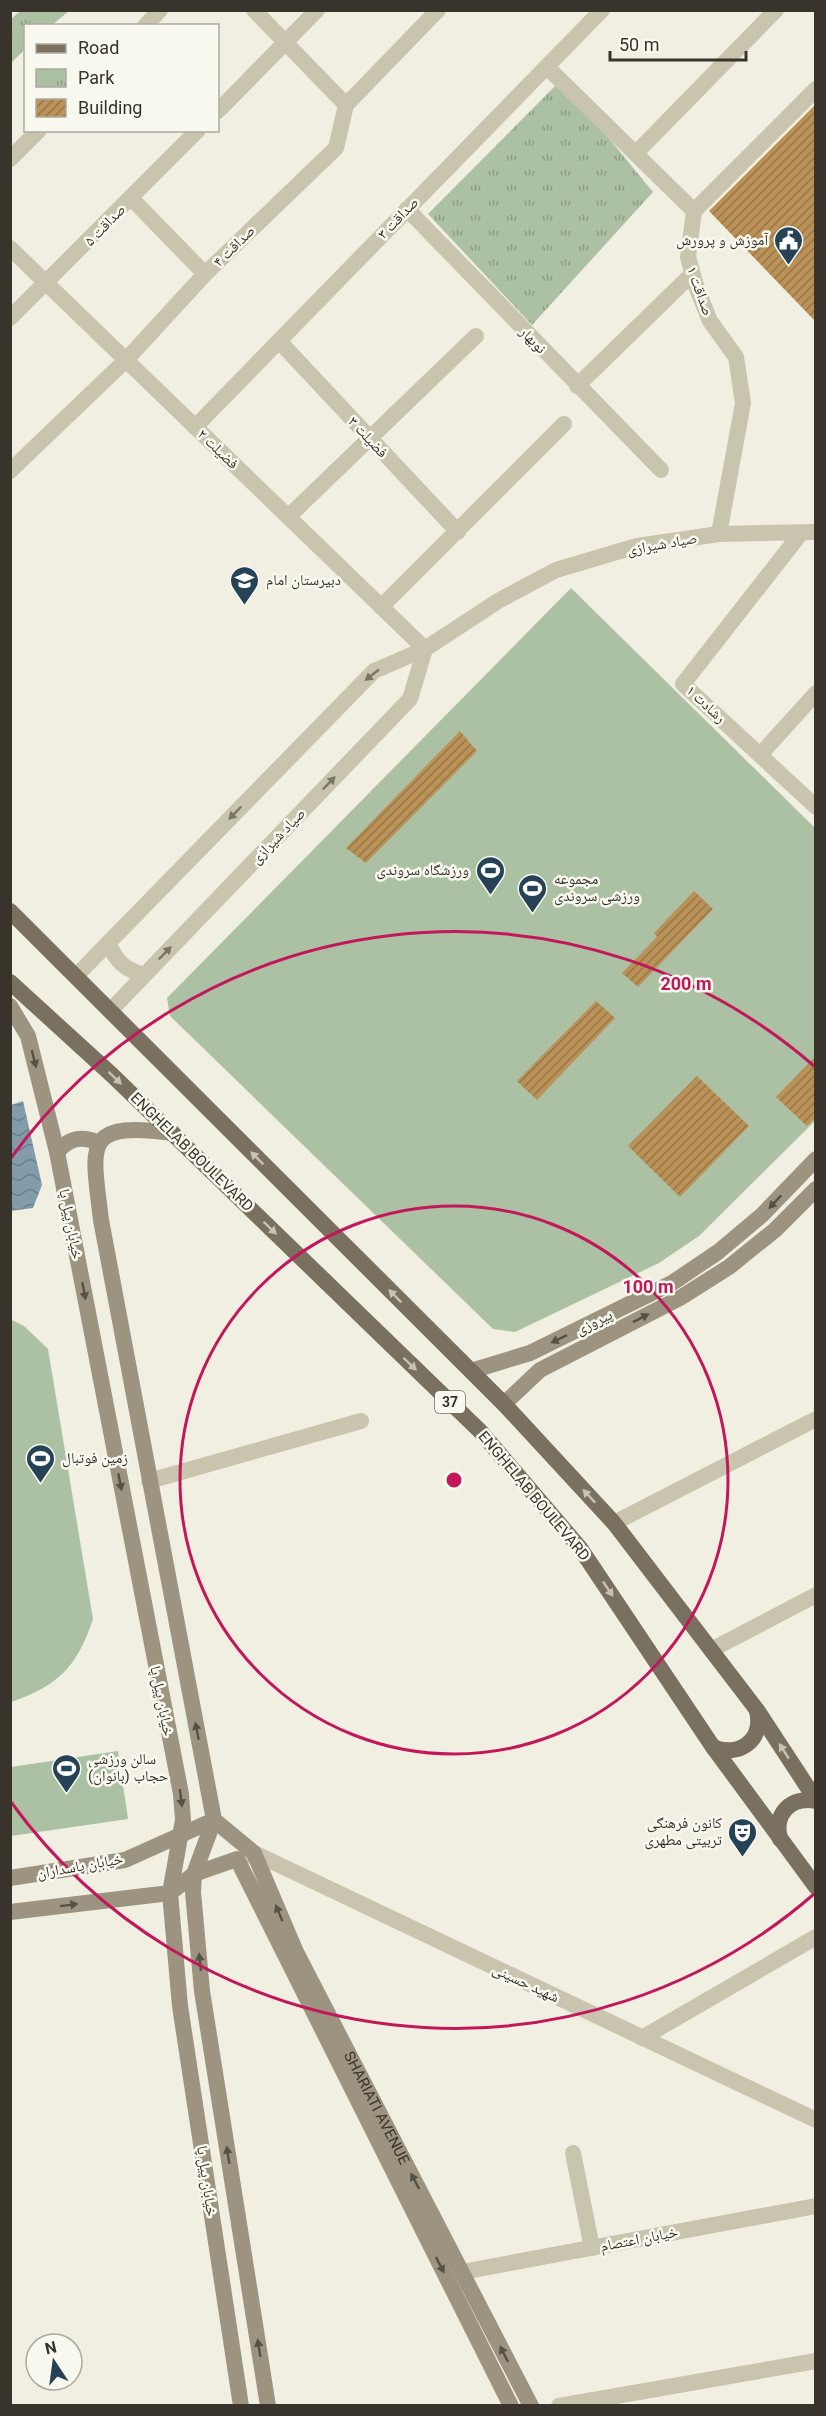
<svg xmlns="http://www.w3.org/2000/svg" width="826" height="2416" viewBox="0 0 826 2416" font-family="Roboto,'Noto Naskh Arabic',sans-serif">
<defs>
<pattern id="park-tufts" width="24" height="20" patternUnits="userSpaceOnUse" patternTransform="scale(1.5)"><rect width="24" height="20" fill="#acc0a3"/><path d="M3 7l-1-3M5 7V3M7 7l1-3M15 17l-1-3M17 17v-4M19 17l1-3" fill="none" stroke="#8d9d85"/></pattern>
<pattern id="water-waves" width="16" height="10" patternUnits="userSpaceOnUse" patternTransform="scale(1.5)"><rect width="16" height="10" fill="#839cac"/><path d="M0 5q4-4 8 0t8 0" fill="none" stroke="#6c808c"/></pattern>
<pattern id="building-hatch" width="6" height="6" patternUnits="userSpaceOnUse" patternTransform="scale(1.5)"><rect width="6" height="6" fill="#ba9157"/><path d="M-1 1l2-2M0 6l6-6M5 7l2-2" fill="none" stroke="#987748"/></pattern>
</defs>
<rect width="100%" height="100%" fill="#f1efe2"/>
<g fill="#acc0a3">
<path d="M571 588 815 828V1121L699 1236 659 1263 515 1332 493 1329 170 1016 167 998Z"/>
<path d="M10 1319 24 1326 48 1349 93 1619C77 1667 58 1686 11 1702Z"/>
<path d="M118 1751 128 1819 11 1836V1767Z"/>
</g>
<g fill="url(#park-tufts)">
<path d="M20 11H69L52 25 26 26 25 49 11 63V19Z"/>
<path d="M561 80 653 192 532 325 428 214Z"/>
</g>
<path fill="url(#water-waves)" d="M23 1101 42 1185 33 1208 11 1211V1105Z"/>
<g fill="url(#building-hatch)">
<path d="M816 104V322L709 211Z"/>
<path d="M460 731 477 751 366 863 346 848Z"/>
<path d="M694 891 713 909 638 987 622 973 657 937 654 933Z"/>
<path d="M596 1001 615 1018 537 1100 517 1081Z"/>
<path d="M816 1056V1117L807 1126 776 1097Z"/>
<path d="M697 1076 749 1126 680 1197 628 1146Z"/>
</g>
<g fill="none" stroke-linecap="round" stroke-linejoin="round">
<g stroke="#c9c4ae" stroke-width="16">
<path d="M254 10 346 105"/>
<path d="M145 26 160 10"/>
<path d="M547 67 694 211"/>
<path d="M218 111 317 10"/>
<path d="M636 153 776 10"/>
<path d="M10 159 39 130"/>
<path d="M131 198 205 274"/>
<path d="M407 209 661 470"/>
<path d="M10 248 425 649"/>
<path d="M10 318 198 130"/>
<path d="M279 341 458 532"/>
<path d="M577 386 692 274"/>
<path d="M195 427 602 10"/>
<path d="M10 471 126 360 205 274 336 148 346 105 438 10"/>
<path d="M288 517 476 336"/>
<path d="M801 533 683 684 816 807"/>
<path d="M719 534 743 403 736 357 710 321 696 286 688 257 694 211 816 89"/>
<path d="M381 607 564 424"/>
<path d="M760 755 816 693"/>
<path d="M149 1481 361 1421"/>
<path d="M614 1523 816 1419"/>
<path d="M711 1650 816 1595"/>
<path d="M246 1856 254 1853 816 2120"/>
<path d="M642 2038 816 1937"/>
<path d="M573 2153 592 2248"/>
<path d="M462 2272 816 2206"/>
<path d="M559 2406 816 2361"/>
</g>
<g stroke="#c9c4ae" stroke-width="16">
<path d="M108 943C117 962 124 969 144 975"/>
<path d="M76 976 374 671 425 649 498 601 556 570 637 546 719 534 816 532"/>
<path d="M110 1011 410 699 425 649"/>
</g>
<g stroke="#9c9480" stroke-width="16">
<path d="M10 1006 28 1036 57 1152 181 1794 183 1820 170 1893 180 2006 241 2406"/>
<path d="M173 1133C82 1121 92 1144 101 1220L214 1820 194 1874 193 1892 202 1991 268 2406"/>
<path d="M57 1152C69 1138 82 1135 99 1143"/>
<path d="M471 1371 530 1353 672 1283 718 1252 762 1215 816 1159"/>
<path d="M504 1404 540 1370 680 1298 729 1267 775 1230 816 1189"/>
<path id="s1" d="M10 1878 125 1860 214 1820 254 1853 296 1952 531 2406"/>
<path d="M10 1912 170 1893 194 1874 237 1859 511 2406"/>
</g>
<g stroke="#79705f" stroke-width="16">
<path d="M10 911 504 1404 614 1523 757 1710 816 1800"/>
<path d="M10 982 112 1075 480 1431 580 1548 713 1747 816 1887"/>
<path d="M713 1747C739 1758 764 1740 757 1711"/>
<path d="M780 1839C773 1814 791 1796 816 1801"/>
</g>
</g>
<defs><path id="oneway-solid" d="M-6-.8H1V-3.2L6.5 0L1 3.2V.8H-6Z" transform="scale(1.5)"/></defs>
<g fill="#797566">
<use href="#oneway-solid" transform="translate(372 675) rotate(142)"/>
<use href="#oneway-solid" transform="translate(329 783) rotate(-46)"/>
<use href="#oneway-solid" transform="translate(235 813) rotate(134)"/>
<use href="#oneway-solid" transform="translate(165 953) rotate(-46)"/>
</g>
<g fill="#565145">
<use href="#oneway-solid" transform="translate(34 1059) rotate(76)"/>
<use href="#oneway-solid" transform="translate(775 1202) rotate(133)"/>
<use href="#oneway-solid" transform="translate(84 1291) rotate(79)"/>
<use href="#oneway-solid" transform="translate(641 1318) rotate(-27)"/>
<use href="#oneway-solid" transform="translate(559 1339) rotate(154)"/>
<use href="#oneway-solid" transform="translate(120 1482) rotate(79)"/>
<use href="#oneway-solid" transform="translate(197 1731) rotate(-101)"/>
<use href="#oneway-solid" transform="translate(181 1798) rotate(83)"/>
<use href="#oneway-solid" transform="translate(69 1905) rotate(-7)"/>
<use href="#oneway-solid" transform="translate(279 1913) rotate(-113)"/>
<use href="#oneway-solid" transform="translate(200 1962) rotate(-96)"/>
<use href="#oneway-solid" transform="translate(228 2155) rotate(-99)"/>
<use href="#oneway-solid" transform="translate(415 2181) rotate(-118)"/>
<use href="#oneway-solid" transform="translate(440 2265) rotate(63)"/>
<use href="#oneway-solid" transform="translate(259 2348) rotate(-99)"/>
<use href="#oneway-solid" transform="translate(504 2354) rotate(-117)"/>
</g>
<g fill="#c6c2b5">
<use href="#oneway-solid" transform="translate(115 1078) rotate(44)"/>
<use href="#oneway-solid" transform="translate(257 1158) rotate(-135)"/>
<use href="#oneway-solid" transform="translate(270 1228) rotate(44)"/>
<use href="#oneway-solid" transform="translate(395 1296) rotate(-135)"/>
<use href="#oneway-solid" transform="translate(410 1364) rotate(44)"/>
<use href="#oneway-solid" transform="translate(589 1496) rotate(-133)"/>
<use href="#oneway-solid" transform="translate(608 1589) rotate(56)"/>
<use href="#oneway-solid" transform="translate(784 1751) rotate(-123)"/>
</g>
<g fill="none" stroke="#c2185b" stroke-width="3">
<circle cx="454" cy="1480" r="274"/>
<path d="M814 1894A548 548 0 0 1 11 1802M11 1158A548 548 0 0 1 814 1066"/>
</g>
<defs>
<symbol id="civic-pin" viewBox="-11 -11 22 30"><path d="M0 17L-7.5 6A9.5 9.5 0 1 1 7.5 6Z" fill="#254256" stroke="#f9f8ee"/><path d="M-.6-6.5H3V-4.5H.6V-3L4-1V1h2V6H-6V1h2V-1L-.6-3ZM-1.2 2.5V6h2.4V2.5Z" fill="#fff"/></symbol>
<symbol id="school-pin" viewBox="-11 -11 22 30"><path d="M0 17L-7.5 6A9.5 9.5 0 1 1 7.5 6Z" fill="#254256" stroke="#f9f8ee"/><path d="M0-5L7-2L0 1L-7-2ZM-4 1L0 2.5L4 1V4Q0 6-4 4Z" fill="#fff"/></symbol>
<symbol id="stadium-pin" viewBox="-11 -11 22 30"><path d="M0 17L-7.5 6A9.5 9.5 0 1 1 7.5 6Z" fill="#254256" stroke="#f9f8ee"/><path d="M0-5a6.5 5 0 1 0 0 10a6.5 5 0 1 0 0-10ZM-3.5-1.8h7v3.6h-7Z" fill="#fff"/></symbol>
<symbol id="theatre-pin" viewBox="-11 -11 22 30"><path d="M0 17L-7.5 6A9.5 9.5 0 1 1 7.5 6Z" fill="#254256" stroke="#f9f8ee"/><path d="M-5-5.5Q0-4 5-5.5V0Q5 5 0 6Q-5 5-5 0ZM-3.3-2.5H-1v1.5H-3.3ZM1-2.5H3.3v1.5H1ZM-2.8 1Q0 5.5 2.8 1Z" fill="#fff"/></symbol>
</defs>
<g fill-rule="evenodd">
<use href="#civic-pin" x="772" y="224" width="33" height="45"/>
<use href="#school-pin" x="228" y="564" width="33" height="45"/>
<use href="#stadium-pin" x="474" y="854" width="33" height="45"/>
<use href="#stadium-pin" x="516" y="872" width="33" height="45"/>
<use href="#stadium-pin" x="24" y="1442" width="33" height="45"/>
<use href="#stadium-pin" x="50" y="1752" width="33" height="45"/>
<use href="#theatre-pin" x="726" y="1816" width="33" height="45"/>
</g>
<g text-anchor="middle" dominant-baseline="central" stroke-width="5" stroke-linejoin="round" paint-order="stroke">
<rect fill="#f9f8ee" stroke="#726f66" stroke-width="1.5" x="435" y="1391" width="30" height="22" rx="4.5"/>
<g font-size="14" font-weight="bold" fill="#38342c">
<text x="450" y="1402">37</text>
</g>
<g font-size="15" fill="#38342c" stroke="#f9f8ee">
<text transform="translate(398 218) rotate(-46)">صداقت ۳</text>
<text transform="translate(105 225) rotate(-46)">صداقت ۵</text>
<text transform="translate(234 246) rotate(-45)">صداقت ۴</text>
<text transform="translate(700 291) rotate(70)">صداقت ۱</text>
<text transform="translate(533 340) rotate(46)">نوبهار</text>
<text transform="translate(368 437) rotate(47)">فضیلت ۳</text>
<text transform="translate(218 449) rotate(44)">فضیلت ۲</text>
<text transform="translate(662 544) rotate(-10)">صیاد شیرازی</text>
<text transform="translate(706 704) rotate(43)">رشادت ۱</text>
<text transform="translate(278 836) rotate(-46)">صیاد شیرازی</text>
<text transform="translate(192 1152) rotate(44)">ENGHELAB BOULEVARD</text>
<text transform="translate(71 1224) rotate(79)">خیابان پیل پا</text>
<text transform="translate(594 1322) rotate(-26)">پیروزی</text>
<text transform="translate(534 1496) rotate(50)">ENGHELAB BOULEVARD</text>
<text transform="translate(162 1701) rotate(79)">خیابان پیل پا</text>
<text transform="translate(80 1866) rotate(-10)">خیابان پاسداران</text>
<text transform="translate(526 1983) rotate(25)">شهید حسینی</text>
<text stroke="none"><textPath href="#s1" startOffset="549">SHARIATI AVENUE</textPath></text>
<text transform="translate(207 2181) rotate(82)">خیابان پیل پا</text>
<text transform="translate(639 2239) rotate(-11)">خیابان اعتصام</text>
</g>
<g font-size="15" fill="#38342c" stroke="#f9f8ee" text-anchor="start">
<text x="768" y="240" text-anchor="end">آموزش و پرورش</text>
<text x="266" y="580">دبیرستان امام</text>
<text x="469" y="870" text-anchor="end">ورزشگاه سروندی</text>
<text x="554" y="879">مجموعه<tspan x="554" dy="17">ورزشی سروندی</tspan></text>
<text x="62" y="1458">زمین فوتبال</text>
<text x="88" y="1759">سالن ورزشی<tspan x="88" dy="17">حجاب (بانوان)</tspan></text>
<text x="722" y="1823" text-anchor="end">کانون فرهنگی<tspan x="722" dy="17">تربیتی مطهری</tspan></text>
</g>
</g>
<circle cx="454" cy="1480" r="9" fill="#c2185b" stroke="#f9f8ee" stroke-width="3"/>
<g font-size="18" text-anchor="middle" font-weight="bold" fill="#c2185b" stroke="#f9f8ee" stroke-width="5" stroke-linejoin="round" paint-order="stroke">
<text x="686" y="990">200 m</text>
<text x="648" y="1293">100 m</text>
</g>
<rect width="826" height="2416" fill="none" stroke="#38342c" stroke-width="24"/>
<rect x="24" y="24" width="195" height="108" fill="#f9f8ee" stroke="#acaaa0" stroke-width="1.5"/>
<rect x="36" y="44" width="30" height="9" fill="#79705f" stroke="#acaaa0" stroke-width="1.5"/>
<text x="78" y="54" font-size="18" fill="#38342c">Road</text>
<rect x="36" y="69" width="30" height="18" fill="url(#park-tufts)" stroke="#acaaa0" stroke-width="1.5"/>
<text x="78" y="84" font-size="18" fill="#38342c">Park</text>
<rect x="36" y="99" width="30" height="18" fill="url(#building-hatch)" stroke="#acaaa0" stroke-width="1.5"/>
<text x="78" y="114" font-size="18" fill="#38342c">Building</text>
<g transform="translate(54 2362) rotate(347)"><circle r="28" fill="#f9f8ee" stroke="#acaaa0" stroke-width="1.5"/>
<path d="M0-4.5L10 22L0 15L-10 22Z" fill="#254256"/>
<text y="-9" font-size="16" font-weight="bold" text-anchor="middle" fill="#38342c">N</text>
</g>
<path d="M610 51v9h136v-9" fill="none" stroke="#38342c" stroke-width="3"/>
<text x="619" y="51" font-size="18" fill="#38342c" stroke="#f9f8ee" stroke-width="4.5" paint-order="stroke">50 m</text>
</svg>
